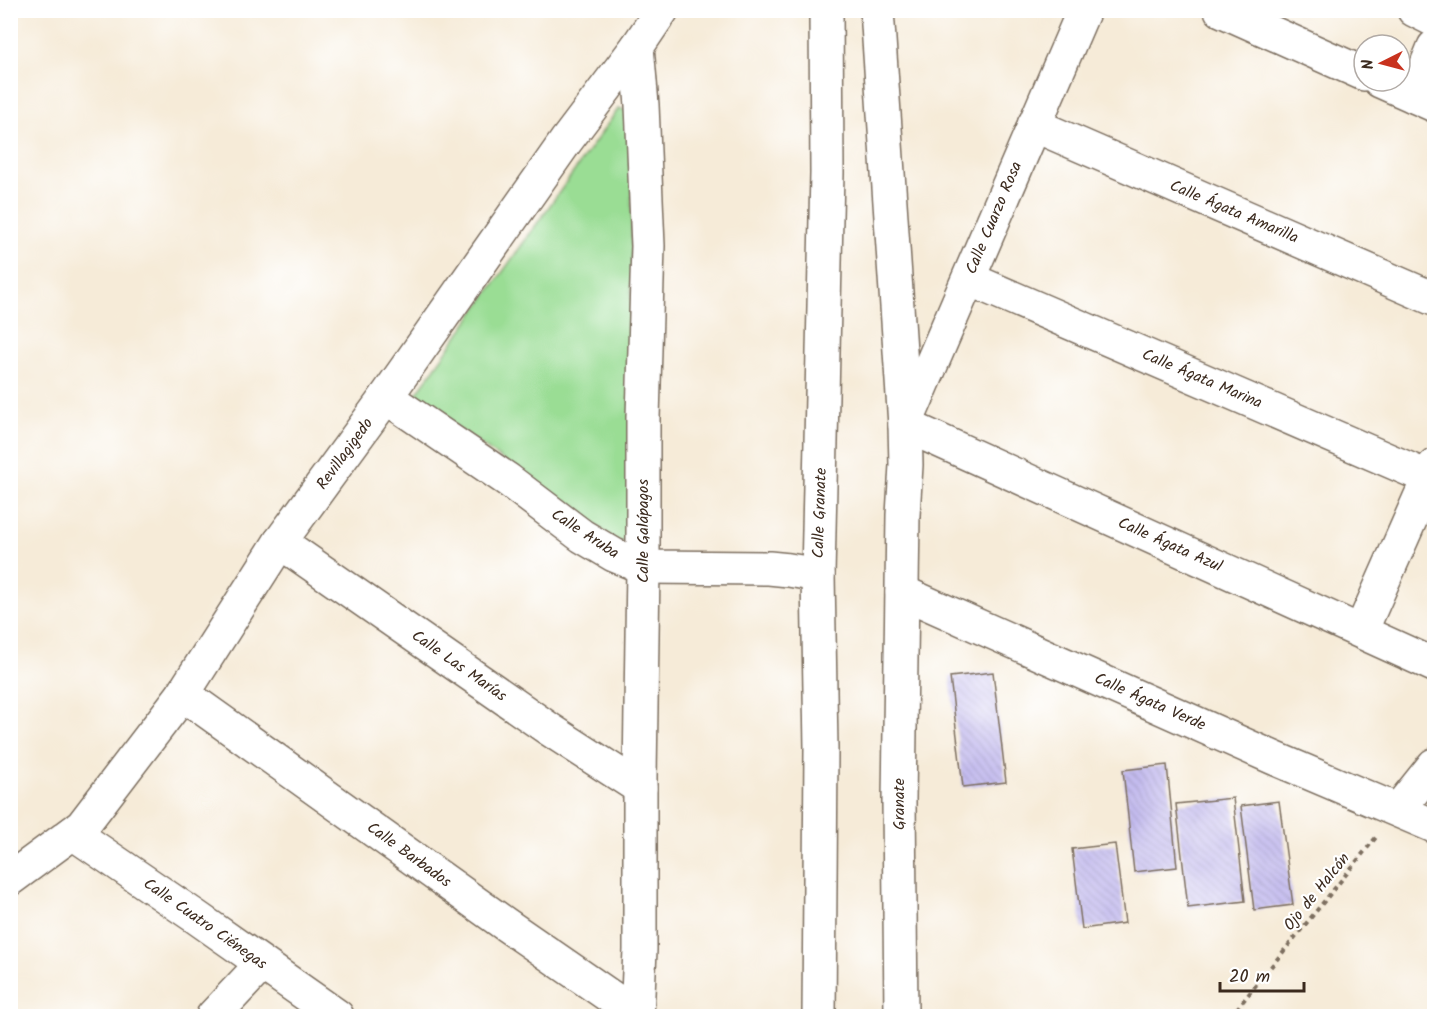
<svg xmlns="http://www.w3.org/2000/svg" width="1445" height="1027" viewBox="0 0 1445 1027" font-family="Kalam,sans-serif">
<defs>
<pattern id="building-back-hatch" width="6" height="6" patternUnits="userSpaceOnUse" patternTransform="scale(1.5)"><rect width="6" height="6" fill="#c4bcef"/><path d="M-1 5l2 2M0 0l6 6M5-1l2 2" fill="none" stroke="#a9a2cc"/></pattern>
</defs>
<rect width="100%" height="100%" fill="#fff"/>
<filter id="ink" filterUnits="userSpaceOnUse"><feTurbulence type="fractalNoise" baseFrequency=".0167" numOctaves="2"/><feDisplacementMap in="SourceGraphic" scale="12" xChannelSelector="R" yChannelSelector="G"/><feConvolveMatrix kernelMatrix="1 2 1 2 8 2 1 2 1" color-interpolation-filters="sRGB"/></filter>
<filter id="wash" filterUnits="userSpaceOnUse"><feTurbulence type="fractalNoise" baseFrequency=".008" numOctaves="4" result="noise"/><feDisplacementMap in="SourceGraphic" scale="24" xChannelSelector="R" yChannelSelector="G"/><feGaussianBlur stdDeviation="1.35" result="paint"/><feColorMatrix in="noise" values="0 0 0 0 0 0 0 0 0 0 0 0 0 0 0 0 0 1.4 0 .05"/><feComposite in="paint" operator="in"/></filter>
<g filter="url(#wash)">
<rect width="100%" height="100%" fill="#f6ebd8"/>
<path fill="#9add94" stroke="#6a8459" stroke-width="1.5" d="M619 108 632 113 630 537 620 543 414 397Z"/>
<g id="blocks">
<g fill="url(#building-back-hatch)">
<path d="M993 672 1006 782 963 787 950 677Z"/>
<path d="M1167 765 1177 867 1134 872 1123 770Z"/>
<path d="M1233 798 1245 901 1188 908 1176 804Z"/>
<path d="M1279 801 1293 905 1254 910 1241 806Z"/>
<path d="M1115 844 1125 923 1082 929 1072 849Z"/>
</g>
</g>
</g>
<g filter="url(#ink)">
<use href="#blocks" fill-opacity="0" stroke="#7c6e5f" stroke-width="1.5"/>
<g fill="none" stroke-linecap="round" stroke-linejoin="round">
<defs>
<g id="minor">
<path d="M877 10 905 425 906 465 903 515 899 801 901 1016"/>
<path d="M1221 10 1364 74"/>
<path d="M1414 10 1434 20"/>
<path d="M1380 81 1434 105"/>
<path d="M1414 96 1434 47"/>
<path d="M1034 125 1434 299"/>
<path d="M969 279 1434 480"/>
<path d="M386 397 508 480 582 536 614 555 643 567 769 568 789 570 818 575"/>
<path d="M907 421 1084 10"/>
<path d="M905 425 1434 665"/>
<path d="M280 542 549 729 640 788"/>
<path d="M902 592 1274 758 1434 826"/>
<path d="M1361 631 1434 466"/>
<path d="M183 694 505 924 637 1015"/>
<path d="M1398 810 1434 765"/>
<path d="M73 833 196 917 337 1016"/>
<path d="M10 879 82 826 183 694 280 542 386 397 566 141 637 47 662 10"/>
<path d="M213 1016 262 964"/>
<path d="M637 1016 640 950V777L643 567V418L648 246 642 105 637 47"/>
<path d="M819 1016 821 749 818 575 827 173 826 10"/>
</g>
</defs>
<use href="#minor" stroke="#7c6e5f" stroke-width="36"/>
<path stroke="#7c6e5f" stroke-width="4" stroke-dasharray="4.5 4.5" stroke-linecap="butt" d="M1231 1016 1378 835"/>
<use href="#minor" stroke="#fff" stroke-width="33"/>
</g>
</g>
<g text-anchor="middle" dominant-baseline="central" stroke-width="4.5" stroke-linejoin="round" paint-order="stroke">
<g font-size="16" fill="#3b2a1e" stroke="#fff">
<text transform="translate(1234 212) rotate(23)">Calle Ágata Amarilla</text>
<text transform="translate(994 218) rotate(-67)">Calle Cuarzo Rosa</text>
<text transform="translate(1202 379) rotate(23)">Calle Ágata Marina</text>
<text transform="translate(345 454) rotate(-54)">Revillagigedo</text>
<text transform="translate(820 513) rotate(-88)">Calle Granate</text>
<text transform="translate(643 531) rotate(-90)">Calle Galápagos</text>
<text transform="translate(585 534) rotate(33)">Calle Aruba</text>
<text transform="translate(1170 545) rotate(24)">Calle Ágata Azul</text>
<text transform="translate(459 666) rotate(35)">Calle Las Marías</text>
<text transform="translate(1150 702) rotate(24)">Calle Ágata Verde</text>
<text transform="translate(899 804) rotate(-90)">Granate</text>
<text transform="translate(409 855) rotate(36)">Calle Barbados</text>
<text transform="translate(1317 892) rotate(-51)">Ojo de Halcón</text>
<text transform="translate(205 924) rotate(35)">Calle Cuatro Ciénegas</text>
</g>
</g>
<rect width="1445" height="1027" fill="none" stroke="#fff" stroke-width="36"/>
<g transform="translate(1382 63) rotate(264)"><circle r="28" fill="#ffffff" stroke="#b1aaa5" stroke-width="1.5"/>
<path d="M0-4.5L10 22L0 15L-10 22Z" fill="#c8321e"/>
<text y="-9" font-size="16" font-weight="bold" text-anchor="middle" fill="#3b2a1e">N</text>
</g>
<path d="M1220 982v9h84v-9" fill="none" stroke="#3b2a1e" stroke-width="3"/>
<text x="1229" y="982" font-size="18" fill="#3b2a1e" stroke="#ffffff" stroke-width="4.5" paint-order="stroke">20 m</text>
</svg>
